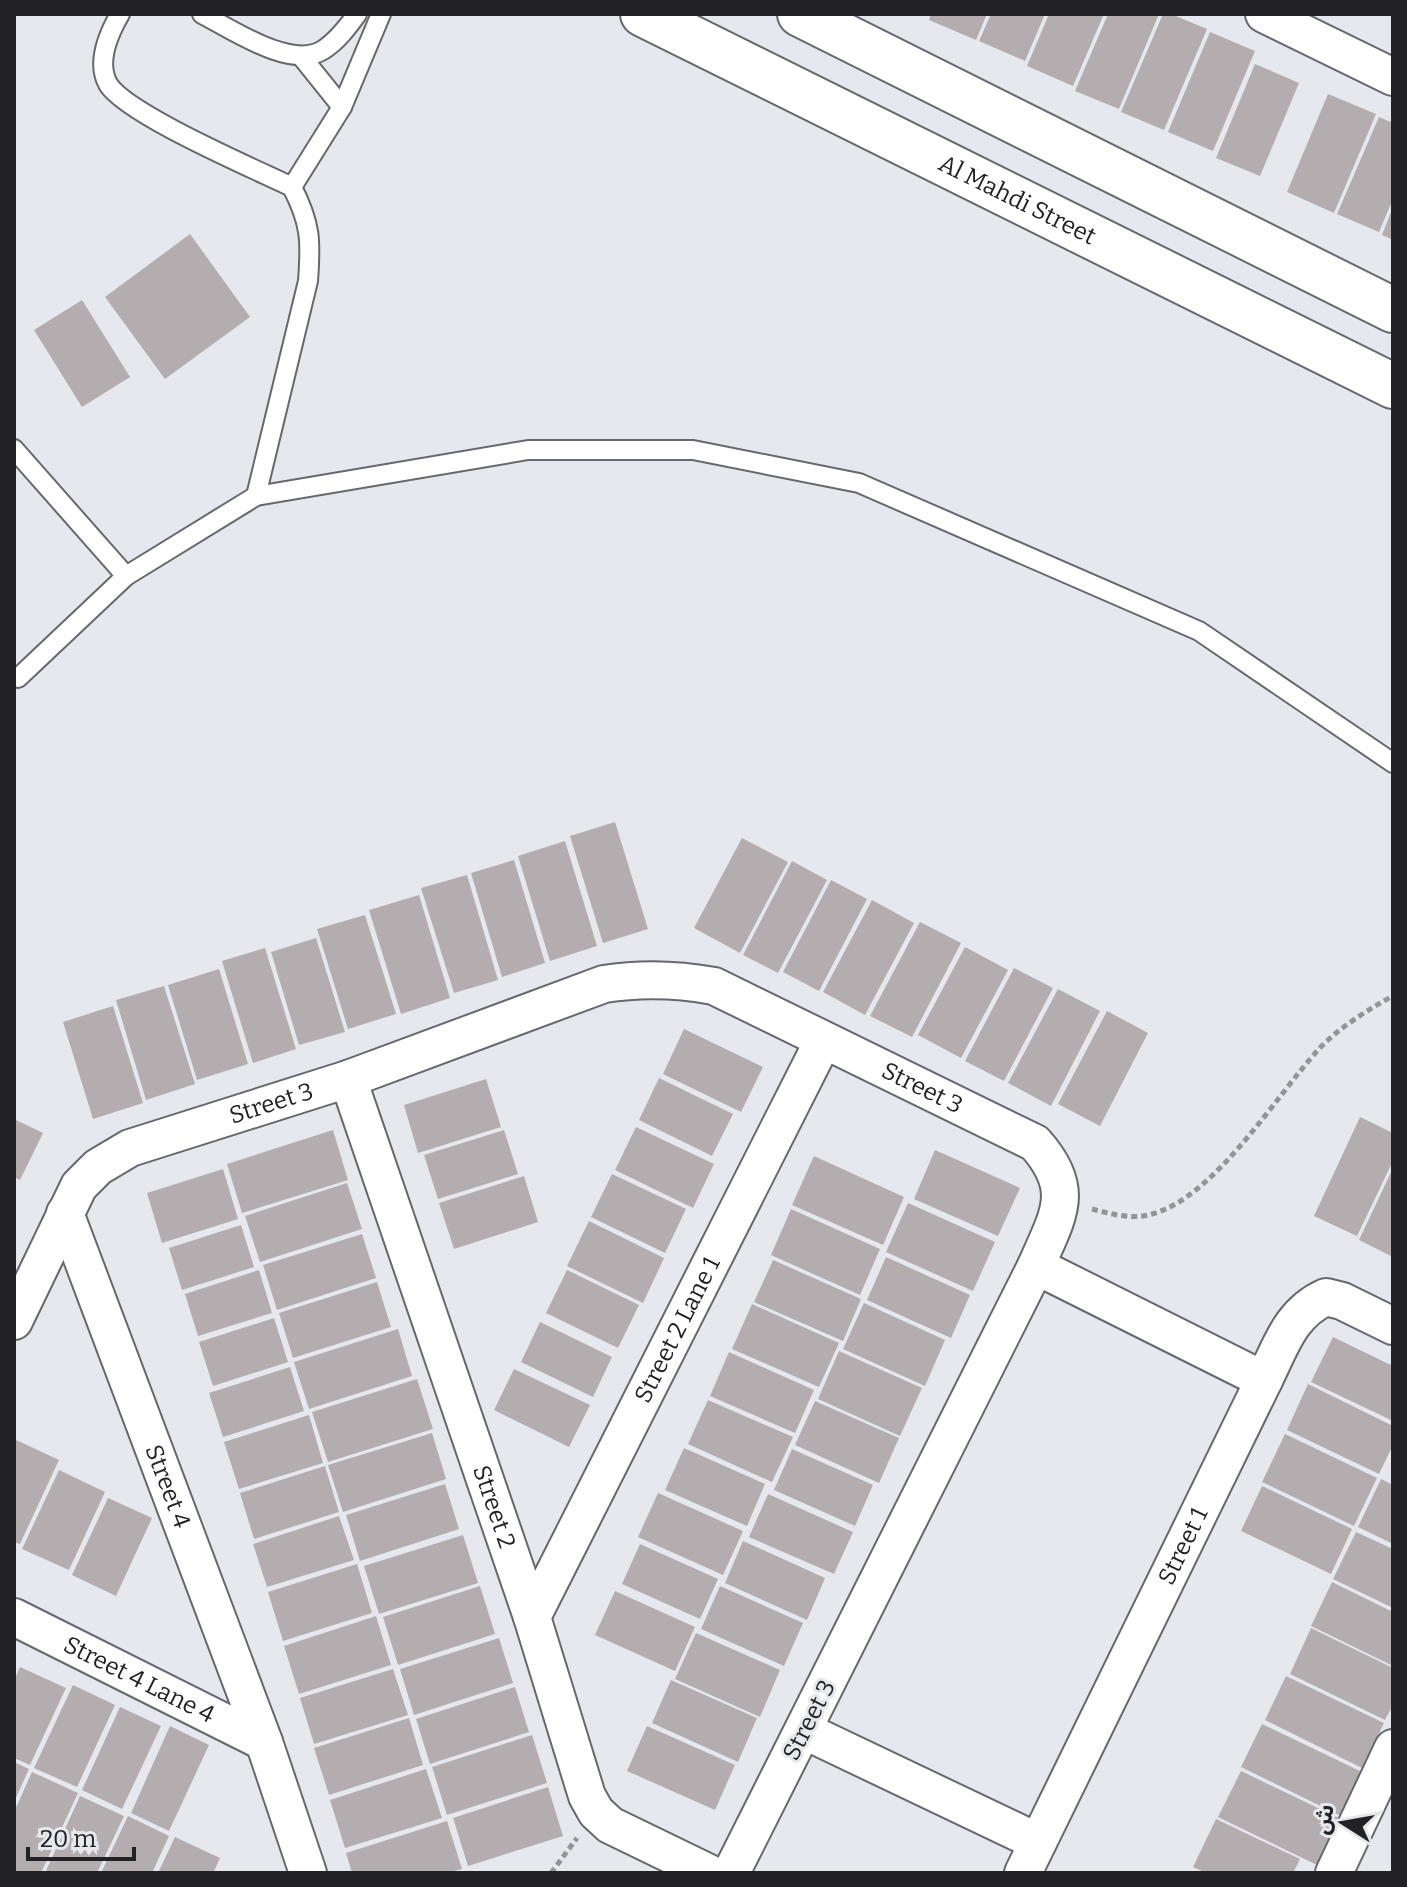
<svg xmlns="http://www.w3.org/2000/svg" width="1407" height="1887" viewBox="0 0 1407 1887" font-family="Bitter,'Noto Sans Arabic',serif">
<rect width="100%" height="100%" fill="#e6e8ee"/>
<g fill="#b3adb0">
<path d="M931 14H987L976 40 929 20Z"/>
<path d="M991 14H1045L1025 61 979 41Z"/>
<path d="M1049 14H1104L1073 86 1027 66Z"/>
<path d="M1108 14H1159L1119 109 1075 91Z"/>
<path d="M1163 14H1171L1207 29 1164 130 1121 112Z"/>
<path d="M1210 32 1255 51 1213 151 1168 132Z"/>
<path d="M1255 64 1299 83 1260 176 1216 158Z"/>
<path d="M1328 94 1376 114 1334 213 1287 192Z"/>
<path d="M1379 117 1393 123V199L1379 232 1337 214Z"/>
<path d="M1393 207V240L1382 235Z"/>
<path d="M190 234 250 317 165 379 105 297Z"/>
<path d="M82 300 130 377 82 407 34 330Z"/>
<path d="M615 822 648 929 603 943 570 836Z"/>
<path d="M742 838 788 862 740 953 694 928Z"/>
<path d="M565 841 597 946 550 961 518 856Z"/>
<path d="M514 860 545 963 502 977 471 873Z"/>
<path d="M792 861 827 880 778 973 743 955Z"/>
<path d="M467 875 498 980 454 993 421 888Z"/>
<path d="M831 880 867 899 819 991 783 972Z"/>
<path d="M419 895 450 998 401 1014 369 910Z"/>
<path d="M872 900 914 923 865 1015 823 992Z"/>
<path d="M365 915 396 1014 348 1029 317 929Z"/>
<path d="M920 922 961 943 912 1037 870 1016Z"/>
<path d="M316 938 345 1032 299 1045 271 952Z"/>
<path d="M965 947 1008 970 961 1058 918 1035Z"/>
<path d="M265 948 296 1049 253 1063 222 961Z"/>
<path d="M1014 968 1053 988 1004 1081 965 1061Z"/>
<path d="M219 969 248 1064 197 1080 168 985Z"/>
<path d="M164 986 195 1084 146 1100 116 1000Z"/>
<path d="M1058 989 1100 1011 1051 1106 1008 1083Z"/>
<path d="M113 1006 143 1103 93 1119 63 1022Z"/>
<path d="M1107 1011 1148 1033 1100 1126 1058 1104Z"/>
<path d="M684 1029 763 1067 741 1112 663 1074Z"/>
<path d="M659 1078 733 1114 712 1156 639 1120Z"/>
<path d="M486 1079 501 1127 418 1153 404 1105Z"/>
<path d="M1360 1117 1393 1133V1161L1357 1236 1314 1216Z"/>
<path d="M14 1119 43 1133 20 1180 14 1177Z"/>
<path d="M636 1127 714 1164 693 1208 615 1170Z"/>
<path d="M333 1130 348 1180 242 1213 227 1164Z"/>
<path d="M504 1130 518 1174 438 1199 424 1155Z"/>
<path d="M935 1150 1020 1188 998 1236 914 1199Z"/>
<path d="M814 1156 904 1197 883 1245 792 1205Z"/>
<path d="M1393 1168V1257L1359 1240Z"/>
<path d="M223 1169 238 1219 162 1243 147 1193Z"/>
<path d="M612 1174 686 1209 665 1253 591 1217Z"/>
<path d="M524 1176 538 1222 454 1249 439 1203Z"/>
<path d="M347 1183 362 1229 260 1262 245 1216Z"/>
<path d="M908 1203 995 1242 973 1291 886 1252Z"/>
<path d="M791 1209 880 1249 860 1295 771 1255Z"/>
<path d="M589 1221 664 1258 643 1303 567 1266Z"/>
<path d="M241 1225 254 1267 182 1290 169 1248Z"/>
<path d="M362 1234 376 1278 277 1310 263 1265Z"/>
<path d="M886 1257 970 1295 951 1338 867 1300Z"/>
<path d="M773 1260 861 1299 843 1341 754 1302Z"/>
<path d="M259 1270 272 1313 198 1336 185 1294Z"/>
<path d="M567 1270 639 1305 618 1348 546 1313Z"/>
<path d="M377 1282 391 1327 293 1358 279 1313Z"/>
<path d="M864 1303 945 1340 925 1386 843 1349Z"/>
<path d="M752 1304 839 1343 819 1387 732 1349Z"/>
<path d="M274 1318 288 1362 213 1386 199 1342Z"/>
<path d="M540 1322 612 1357 593 1397 521 1362Z"/>
<path d="M398 1329 412 1376 309 1409 294 1362Z"/>
<path d="M1333 1337 1393 1366V1421L1311 1382Z"/>
<path d="M839 1351 922 1388 900 1436 818 1399Z"/>
<path d="M729 1352 814 1390 795 1433 710 1396Z"/>
<path d="M290 1367 304 1411 223 1437 209 1393Z"/>
<path d="M514 1369 590 1405 569 1447 494 1410Z"/>
<path d="M417 1379 433 1429 328 1462 312 1412Z"/>
<path d="M1308 1384 1393 1426V1445L1379 1474 1287 1430Z"/>
<path d="M708 1400 793 1437 772 1482 688 1444Z"/>
<path d="M815 1401 899 1438 879 1483 795 1445Z"/>
<path d="M309 1415 323 1463 239 1489 224 1442Z"/>
<path d="M432 1433 446 1479 343 1512 328 1465Z"/>
<path d="M1285 1434 1377 1478 1354 1526 1262 1482Z"/>
<path d="M14 1439 59 1460 20 1544 14 1542Z"/>
<path d="M684 1448 765 1484 747 1526 665 1490Z"/>
<path d="M792 1449 873 1485 855 1526 774 1490Z"/>
<path d="M325 1466 339 1512 254 1539 240 1493Z"/>
<path d="M59 1470 105 1492 69 1570 22 1549Z"/>
<path d="M1381 1479 1393 1485V1544L1358 1527Z"/>
<path d="M445 1484 459 1529 360 1561 346 1515Z"/>
<path d="M1262 1486 1352 1529 1331 1574 1241 1531Z"/>
<path d="M658 1493 743 1531 723 1575 638 1537Z"/>
<path d="M768 1494 853 1532 834 1574 749 1537Z"/>
<path d="M108 1498 152 1518 116 1596 72 1575Z"/>
<path d="M339 1516 354 1560 267 1587 253 1544Z"/>
<path d="M1356 1532 1393 1549V1608L1333 1579Z"/>
<path d="M463 1535 478 1583 379 1614 364 1566Z"/>
<path d="M743 1541 825 1578 807 1620 725 1583Z"/>
<path d="M640 1544 718 1579 700 1619 622 1584Z"/>
<path d="M357 1564 372 1613 283 1641 268 1592Z"/>
<path d="M1332 1582 1393 1612V1666L1311 1626Z"/>
<path d="M480 1586 495 1634 398 1665 383 1617Z"/>
<path d="M720 1586 803 1623 784 1666 701 1629Z"/>
<path d="M615 1591 695 1627 675 1671 595 1635Z"/>
<path d="M376 1616 391 1665 299 1694 284 1646Z"/>
<path d="M1311 1628 1393 1668V1705L1385 1720 1290 1674Z"/>
<path d="M696 1633 780 1670 760 1717 675 1679Z"/>
<path d="M499 1638 513 1683 414 1715 400 1669Z"/>
<path d="M20 1667 66 1688 30 1765 14 1758V1681Z"/>
<path d="M393 1669 408 1715 314 1744 300 1698Z"/>
<path d="M1286 1676 1384 1723 1362 1768 1265 1720Z"/>
<path d="M671 1680 757 1718 738 1762 652 1723Z"/>
<path d="M73 1685 115 1705 77 1787 34 1768Z"/>
<path d="M515 1687 529 1732 430 1764 416 1719Z"/>
<path d="M120 1707 161 1726 122 1809 82 1790Z"/>
<path d="M409 1718 423 1765 329 1795 314 1748Z"/>
<path d="M1262 1724 1362 1772 1341 1816 1241 1767Z"/>
<path d="M170 1726 209 1745 169 1831 131 1813Z"/>
<path d="M647 1726 735 1765 715 1810 627 1771Z"/>
<path d="M532 1735 547 1783 447 1815 432 1767Z"/>
<path d="M14 1762 29 1769 14 1802Z"/>
<path d="M426 1769 442 1818 345 1848 330 1800Z"/>
<path d="M1241 1771 1341 1819 1319 1866 1218 1817Z"/>
<path d="M32 1772 78 1793 41 1873H14V1812Z"/>
<path d="M548 1787 563 1836 468 1866 453 1818Z"/>
<path d="M80 1796 124 1816 97 1873H45Z"/>
<path d="M128 1816 169 1836 152 1873H101Z"/>
<path d="M1216 1819 1300 1859 1293 1873H1206L1193 1867Z"/>
<path d="M447 1821 462 1869 447 1873H352L346 1853Z"/>
<path d="M175 1837 220 1858 213 1873H158Z"/>
</g>
<g fill="none" stroke-linecap="round" stroke-linejoin="round">
<defs>
<g id="lane">
<path d="M120 14C109 33 96 62 108 84 126 114 255 169 292 187L342 107 381 14"/>
<path d="M202 14C231 29 291 70 323 50 337 41 347 28 357 14"/>
<path d="M301 56 342 107"/>
<path d="M14 449 126 576 256 496 528 450H693L859 483 1199 631 1393 763"/>
<path d="M256 496 308 281C311 241 311 224 292 187"/>
<path d="M18 678 126 576"/>
</g>
<g id="street">
<path d="M1264 14 1393 77"/>
<path id="s1" d="M348 1079 532 1617 587 1796 596 1812 610 1825 709 1873"/>
<path id="s2" d="M65 1213 264 1742 308 1873"/>
<path d="M1036 1266 1264 1380"/>
<path id="s3" d="M14 1321 79 1186 98 1167 130 1148 348 1079 604 984C642 978 676 979 714 986L1035 1143C1077 1190 1058 1215 1036 1266L731 1873"/>
<path id="s4" d="M14 1617 264 1742"/>
<path id="s5" d="M532 1617 823 1041"/>
<path d="M805 1731 1038 1842"/>
<path id="s6" d="M1023 1873 1264 1380C1281 1346 1290 1313 1326 1297L1342 1301 1393 1326"/>
<path d="M1334 1873 1393 1748"/>
</g>
<g id="secondary">
<path id="s7" d="M643 14 1393 386"/>
<path d="M800 14 1393 310"/>
</g>
</defs>
<use href="#lane" stroke="#67686d" stroke-width="22"/>
<use href="#street" stroke="#67686d" stroke-width="40"/>
<use href="#secondary" stroke="#67686d" stroke-width="48"/>
<g stroke="#939498" stroke-width="5" stroke-dasharray="6 4" stroke-linecap="butt">
<path d="M1092 1209C1111 1214 1132 1220 1152 1214 1215 1197 1275 1097 1319 1049 1336 1030 1370 1008 1393 996"/>
<path d="M551 1873 577 1838"/>
</g>
<use href="#lane" stroke="#fff" stroke-width="18"/>
<use href="#street" stroke="#fff" stroke-width="36"/>
<use href="#secondary" stroke="#fff" stroke-width="44"/>
</g>
<g text-anchor="middle" dominant-baseline="central" stroke-width="6" stroke-linejoin="round" paint-order="stroke">
<g font-size="24" fill="#222224" stroke="#e6e8ee">
<text stroke="none"><textPath href="#s7" startOffset="418">Al Mahdi Street</textPath></text>
<text stroke="none"><textPath href="#s3" startOffset="1058">Street 3</textPath></text>
<text stroke="none"><textPath href="#s3" startOffset="362">Street 3</textPath></text>
<text stroke="none"><textPath href="#s5" startOffset="322">Street 2 Lane 1</textPath></text>
<text stroke="none"><textPath href="#s2" startOffset="292">Street 4</textPath></text>
<text stroke="none"><textPath href="#s1" startOffset="452">Street 2</textPath></text>
<text stroke="none"><textPath href="#s6" startOffset="364">Street 1</textPath></text>
<text stroke="none"><textPath href="#s4" startOffset="140">Street 4 Lane 4</textPath></text>
<text transform="translate(809 1720) rotate(-63)">Street 3</text>
</g>
</g>
<rect width="1407" height="1887" fill="none" stroke="#222224" stroke-width="32"/>
<g transform="translate(1343 1823) rotate(281)" stroke="#e6e8ee" stroke-width="6" paint-order="stroke">
<path d="M0-6L14 30L0 20L-14 30Z" fill="#222224"/>
<text y="-12" font-size="22" font-weight="bold" text-anchor="middle" fill="#222224">ش</text>
</g>
<path d="M28 1847v12h106v-12" fill="none" stroke="#222224" stroke-width="4"/>
<text x="40" y="1847" font-size="24" fill="#222224" stroke="#e6e8ee" stroke-width="6" paint-order="stroke">20 m</text>
</svg>
